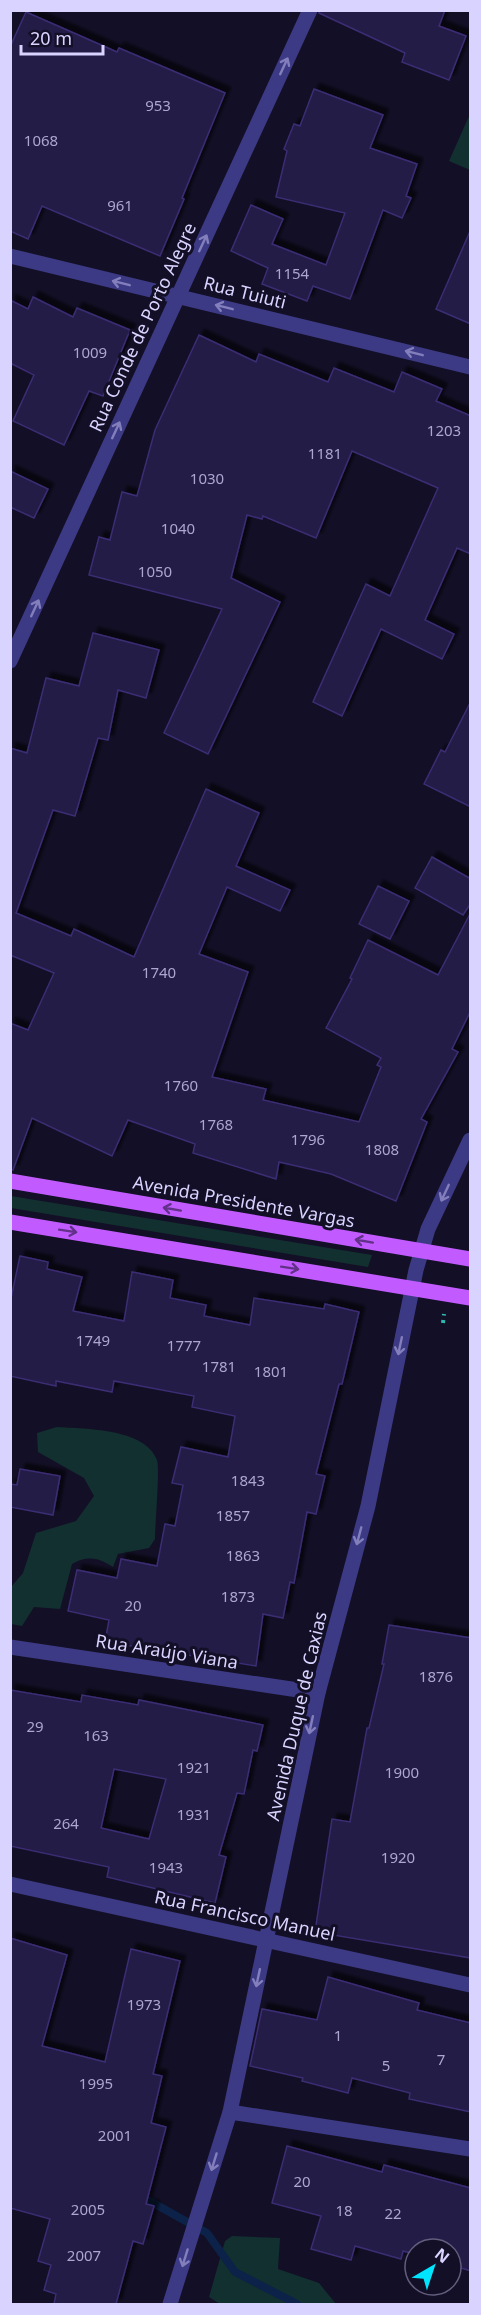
<svg xmlns="http://www.w3.org/2000/svg" width="481" height="2315" viewBox="0 0 481 2315" font-family="'Noto Sans',sans-serif">
<defs>
<filter id="shadow"><feDropShadow dx="5.5" dy="-5.5" stdDeviation="1.5" flood-color="#0009"/></filter>
</defs>
<rect width="100%" height="100%" fill="#130f26"/>
<g fill="#12302f">
<path d="M470 114V170L449 161Z"/>
<path d="M11 1196 372 1255 368 1267 11 1208Z"/>
<path d="M57 1427C85 1429 145 1428 157 1460 160 1469 155 1525 155 1539L149 1548 118 1554 113 1567C99 1558 88 1555 72 1564L60 1609 34 1607 22 1626 11 1624V1587L23 1573 36 1533 76 1521 94 1496 84 1478 38 1452 37 1433Z"/>
<path d="M232 2236 280 2238 278 2269 319 2283 336 2304H220L209 2297 225 2241Z"/>
</g>
<g fill="none" stroke-linecap="round" stroke-linejoin="round">
<path stroke="#0c2248" stroke-width="8" d="M137 2194 207 2233 235 2272 297 2304"/>
</g>
<g fill="#241b47" stroke="#3b2d73" stroke-width="1.5" fill-rule="evenodd" filter="url(#shadow)">
<path d="M320 10H445L439 26 466 36 449 80 402 62 405 53 319 13Z"/>
<path d="M26 12 117 52 119 48 225 93 182 198 184 199 160 256 42 206 28 239 10 231V47Z"/>
<path d="M314 89 383 115 370 148 417 164 406 196 411 198 402 218 383 210 350 299 313 286 307 301 262 284 268 268 231 251 251 205 283 219 272 244 326 265 345 213 276 197 287 151 284 149 294 124 300 126Z"/>
<path d="M471 229V324L436 309Z"/>
<path d="M33 297 73 317 77 308 130 330 103 396 89 391 64 445 13 421 34 375 10 363V300L28 309Z"/>
<path d="M199 335 256 362 259 354 328 382 334 368 394 392 402 372 442 389 436 401 471 416V554L457 548 425 620 454 634 442 659 381 629 342 716 313 702 366 584 390 596 438 488 352 451 316 538 263 516 262 519 247 515 231 578 280 602 208 754 164 733 222 609 89 575 99 537 110 540 122 492 137 496 155 430Z"/>
<path d="M10 471 48 489 34 518 10 507Z"/>
<path d="M93 633 159 650 146 698 118 690 108 740 98 738 75 816 53 810 16 913 71 936 74 929 134 957 206 789 259 813 236 866 290 890 280 911 227 887 199 954 248 972 212 1077 266 1089 263 1100 359 1122 381 1067 377 1065 381 1058 326 1028 352 979 350 978 368 940 438 975 471 912V1010L452 1049 458 1052 421 1119 427 1122 396 1201 331 1174 279 1162 276 1179 193 1153 195 1144 128 1120 112 1156 32 1118 13 1170 10 1169V1023L28 1030 54 973 10 955V748L27 753 46 678 79 686Z"/>
<path d="M471 701V807L424 784 441 750 445 752Z"/>
<path d="M432 857 471 879V903L463 915 415 888Z"/>
<path d="M378 886 409 901 390 939 359 924Z"/>
<path d="M20 1256 48 1262 47 1269 82 1277 73 1311 124 1321 132 1272 173 1280 170 1298 206 1305 204 1316 250 1325 254 1298 324 1309 325 1304 359 1312 342 1384H339L316 1474 325 1476 316 1514 307 1512 294 1583 290 1582 283 1618 263 1614 256 1666 105 1642 109 1620 68 1611 77 1570 117 1578 121 1559 157 1566 165 1524 175 1526 183 1485 172 1483 181 1447 228 1457 235 1416 192 1407 194 1396 114 1381 112 1392 56 1381V1386L10 1376V1303Z"/>
<path d="M20 1469 60 1476 53 1515 10 1507V1484L17 1485Z"/>
<path d="M389 1625 471 1638V1958L315 1932 332 1819 350 1822 367 1728H369L384 1664H382Z"/>
<path d="M10 1690 81 1702 82 1695 138 1705 139 1700 263 1725 257 1751 253 1750 244 1794 237 1793 219 1855 226 1857 215 1903 107 1877 109 1867 10 1846ZM114 1769 166 1779 149 1839 101 1828Z"/>
<path d="M10 1938 67 1955 42 2046 105 2062 131 1949 180 1961 153 2074 162 2076 151 2123 166 2127 146 2204 154 2206 143 2244 133 2241 116 2304H54L56 2294 44 2290 51 2265 38 2261 50 2219 10 2208Z"/>
<path d="M328 1977 419 2003 417 2010 471 2023V2112L409 2099 410 2093 352 2078 348 2093 302 2081 303 2078 250 2066 262 2009 317 2020Z"/>
<path d="M287 2146 382 2172 384 2165 471 2188V2271L451 2265V2249H415V2254L403 2251 401 2259 355 2246 351 2260 311 2249 321 2216 272 2203Z"/>
</g>
<g fill="none" stroke-linecap="round" stroke-linejoin="round">
<path stroke="#2fb8b0" stroke-width="4" stroke-dasharray="3 4.5" stroke-linecap="butt" d="M443 1323 444 1314"/>
<g stroke="#3d3a85" stroke-width="15">
<path d="M10 256 470 367"/>
<path d="M10 661 310 10"/>
<path d="M10 1647 318 1693"/>
<path d="M10 1884 470 1985"/>
<path d="M230 2112 470 2149"/>
<path d="M170 2304 230 2112 318 1693 368 1506 416 1270 428 1229 470 1140"/>
</g>
<g stroke="#c25bff" stroke-width="15">
<path d="M10 1181 470 1259"/>
<path d="M10 1222 470 1298"/>
</g>
</g>
<defs><path id="oneway-shaft" d="M-6 0H5M1.5-3L5.5 0L1.5 3" fill="none" stroke-width="1.6" stroke-linecap="round" stroke-linejoin="round" transform="scale(1.5)"/></defs>
<g stroke="#837fbc">
<use href="#oneway-shaft" transform="translate(284 66) rotate(-65)"/>
<use href="#oneway-shaft" transform="translate(203 243) rotate(-65)"/>
<use href="#oneway-shaft" transform="translate(121 283) rotate(-166)"/>
<use href="#oneway-shaft" transform="translate(224 307) rotate(-166)"/>
<use href="#oneway-shaft" transform="translate(414 353) rotate(-166)"/>
<use href="#oneway-shaft" transform="translate(116 430) rotate(-65)"/>
<use href="#oneway-shaft" transform="translate(35 608) rotate(-65)"/>
<use href="#oneway-shaft" transform="translate(445 1193) rotate(115)"/>
<use href="#oneway-shaft" transform="translate(400 1346) rotate(102)"/>
<use href="#oneway-shaft" transform="translate(359 1536) rotate(105)"/>
<use href="#oneway-shaft" transform="translate(311 1725) rotate(102)"/>
<use href="#oneway-shaft" transform="translate(258 1978) rotate(102)"/>
<use href="#oneway-shaft" transform="translate(214 2162) rotate(107)"/>
<use href="#oneway-shaft" transform="translate(185 2258) rotate(107)"/>
</g>
<g stroke="#623188">
<use href="#oneway-shaft" transform="translate(172 1209) rotate(-170)"/>
<use href="#oneway-shaft" transform="translate(68 1231) rotate(9)"/>
<use href="#oneway-shaft" transform="translate(364 1241) rotate(-170)"/>
<use href="#oneway-shaft" transform="translate(290 1268) rotate(9)"/>
</g>
<g text-anchor="middle" dominant-baseline="central" stroke-width="6" stroke-linejoin="round" paint-order="stroke">
<g font-size="15" fill="#aca6d1">
<text x="158" y="105">953</text>
<text x="41" y="140">1068</text>
<text x="120" y="205">961</text>
<text x="292" y="273">1154</text>
<text x="90" y="352">1009</text>
<text x="444" y="430">1203</text>
<text x="325" y="453">1181</text>
<text x="207" y="478">1030</text>
<text x="178" y="528">1040</text>
<text x="155" y="571">1050</text>
<text x="159" y="972">1740</text>
<text x="181" y="1085">1760</text>
<text x="216" y="1124">1768</text>
<text x="308" y="1139">1796</text>
<text x="382" y="1149">1808</text>
<text x="93" y="1340">1749</text>
<text x="184" y="1345">1777</text>
<text x="219" y="1366">1781</text>
<text x="271" y="1371">1801</text>
<text x="248" y="1480">1843</text>
<text x="233" y="1515">1857</text>
<text x="243" y="1555">1863</text>
<text x="238" y="1596">1873</text>
<text x="133" y="1605">20</text>
<text x="436" y="1676">1876</text>
<text x="35" y="1726">29</text>
<text x="96" y="1735">163</text>
<text x="194" y="1767">1921</text>
<text x="402" y="1772">1900</text>
<text x="194" y="1814">1931</text>
<text x="66" y="1823">264</text>
<text x="398" y="1857">1920</text>
<text x="166" y="1867">1943</text>
<text x="144" y="2004">1973</text>
<text x="338" y="2035">1</text>
<text x="441" y="2059">7</text>
<text x="386" y="2065">5</text>
<text x="96" y="2083">1995</text>
<text x="115" y="2135">2001</text>
<text x="302" y="2181">20</text>
<text x="88" y="2209">2005</text>
<text x="344" y="2210">18</text>
<text x="393" y="2213">22</text>
<text x="84" y="2255">2007</text>
</g>
<g font-size="18" fill="#d9d4ff" stroke="#130f26">
<text transform="translate(245 292) rotate(14)">Rua Tuiuti</text>
<text transform="translate(142 327) rotate(-65)">Rua Conde de Porto Alegre</text>
<text transform="translate(244 1201) rotate(10)">Avenida Presidente Vargas</text>
<text transform="translate(167 1651) rotate(9)">Rua Araújo Viana</text>
<text transform="translate(296 1716) rotate(-77)">Avenida Duque de Caxias</text>
<text transform="translate(245 1915) rotate(12)">Rua Francisco Manuel</text>
</g>
</g>
<rect width="481" height="2315" fill="none" stroke="#d9d4ff" stroke-width="24"/>
<g transform="translate(433 2267) rotate(39)"><circle r="28" fill="#130f26" stroke="#625e7d" stroke-width="1.5"/>
<path d="M0-4.5L10 22L0 15L-10 22Z" fill="#00e5ff"/>
<text y="-9" font-size="16" font-weight="bold" text-anchor="middle" fill="#d9d4ff">N</text>
</g>
<path d="M21 45v9h82v-9" fill="none" stroke="#d9d4ff" stroke-width="3"/>
<text x="30" y="45" font-size="18" fill="#d9d4ff" stroke="#130f26" stroke-width="4.5" paint-order="stroke">20 m</text>
</svg>
